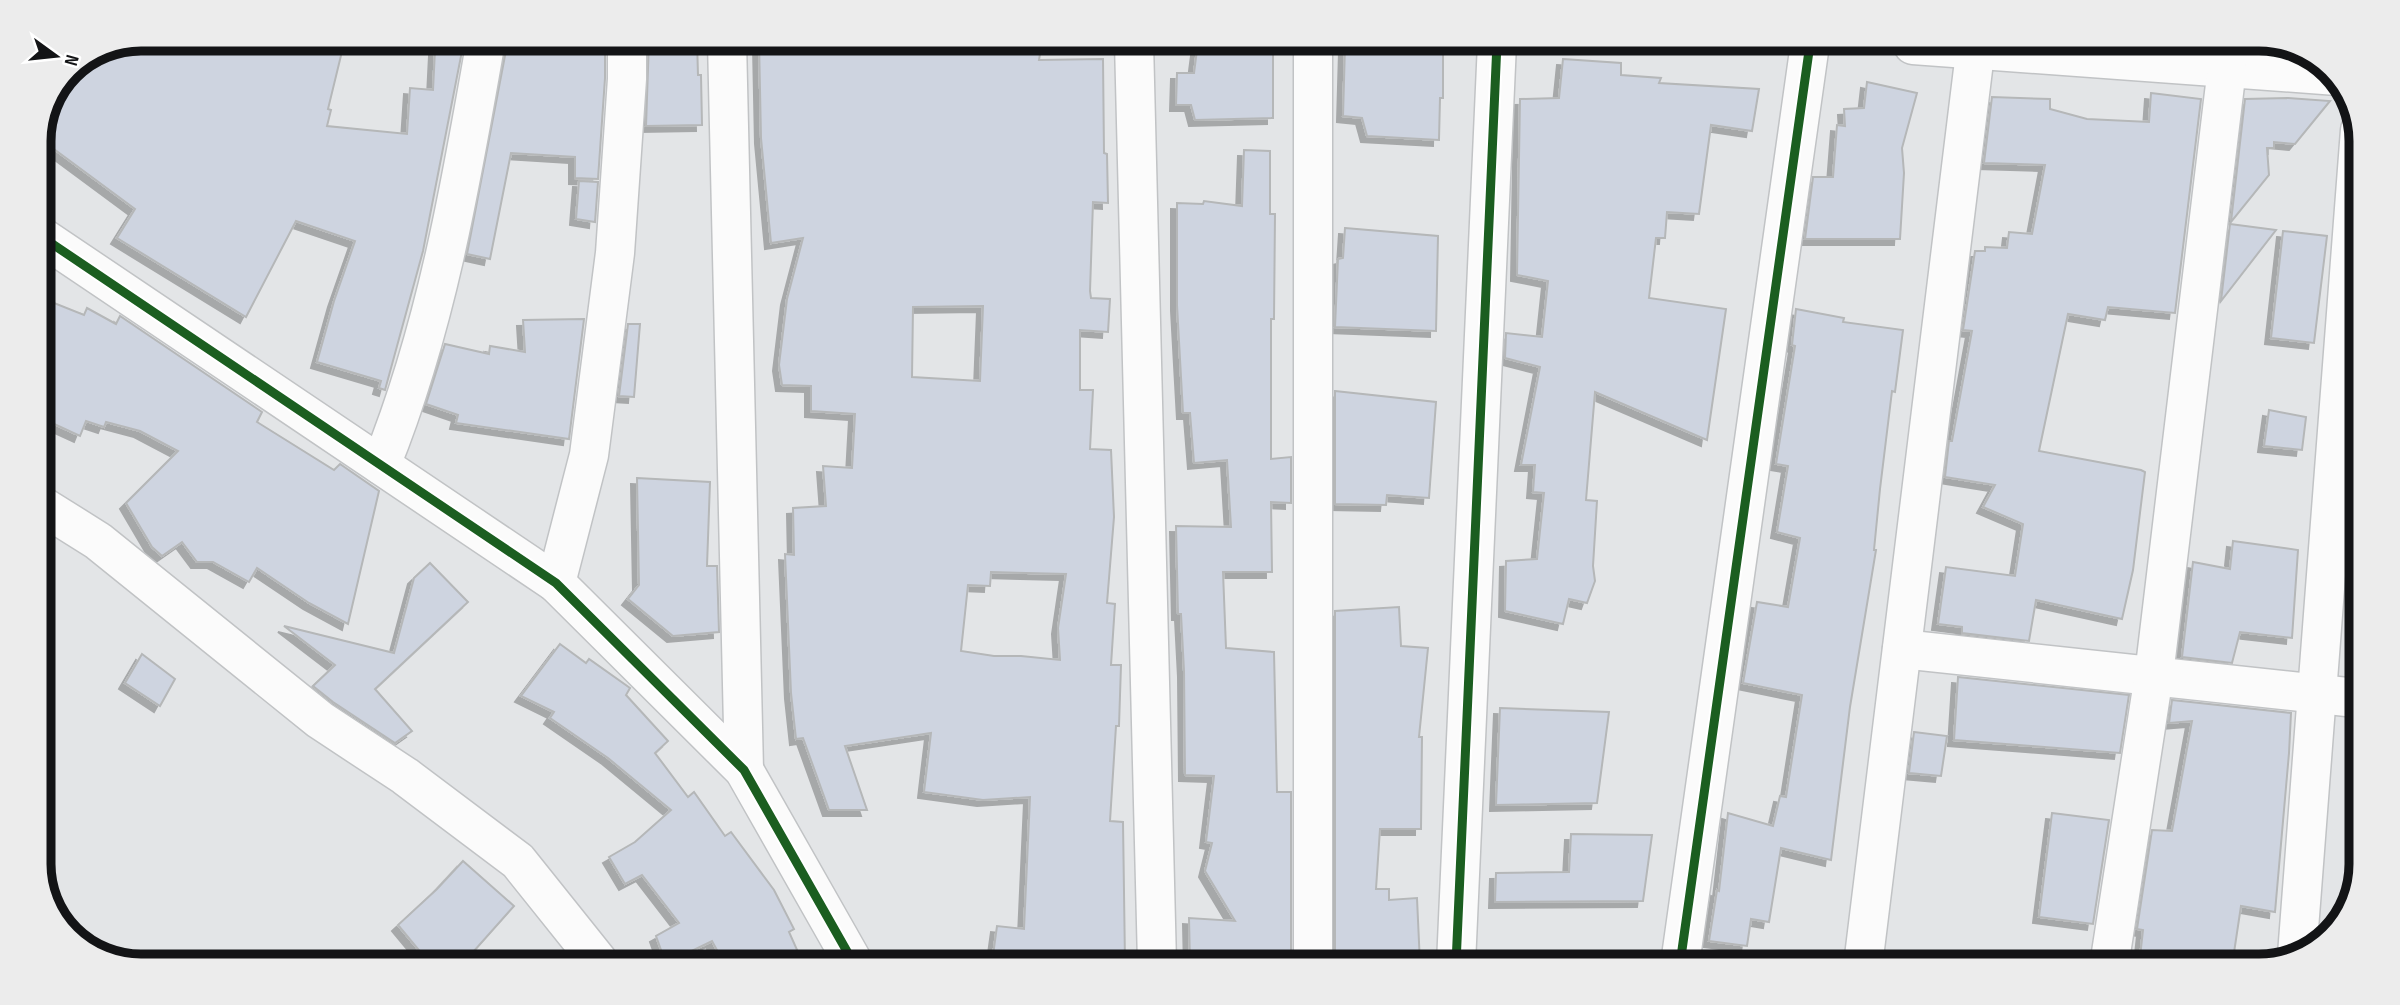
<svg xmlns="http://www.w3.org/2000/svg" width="2400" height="1005" viewBox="0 0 2400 1005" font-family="'Sofia Sans Condensed',sans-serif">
<defs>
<filter id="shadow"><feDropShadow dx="-6" dy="6" stdDeviation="0" flood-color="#0004"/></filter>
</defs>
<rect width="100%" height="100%" fill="#e3e5e7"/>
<g fill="#ced4e0" stroke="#b5b7b8" stroke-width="2" fill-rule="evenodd" filter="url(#shadow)">
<path d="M141 38 345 39 328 109 331 110 327 126 407 134 410 88 433 90 435 50 462 51 423 251 385 390 379 388 381 381 317 362 334 301 355 241 296 221 246 317 117 238 135 209 39 138 69 68Z"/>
<path d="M508 40H605V78L598 179 575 178V157L511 153 490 259 467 254Z"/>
<path d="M649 40H697L698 75H701L702 125 646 126Z"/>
<path d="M759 41 1042 42 1039 60 1103 59 1104 153 1107 154 1108 203 1093 202 1090 291 1091 298 1110 299 1108 332 1080 330V390H1093L1090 449 1111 450 1114 517 1107 603 1115 604 1111 665H1121L1119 726H1116L1110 821 1123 822 1125 962H1034V960L993 955 997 926 1024 929 1030 797 983 800 924 792 931 733 845 746 867 810H829L803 738 796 739 791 693 785 554 794 555 793 508 826 506 823 466 852 468 855 414 811 411V386L782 385 779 365 787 299 803 238 771 243 761 138ZM983 306 980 381 912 377 913 307ZM991 572 1066 574 1058 628 1060 660 1021 656H994L961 651 968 585 990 586Z"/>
<path d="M1198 42 1273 45V118L1195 120 1191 105H1176L1177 73H1194Z"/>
<path d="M1345 46 1402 48V50L1443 49V98H1440L1439 140 1367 136 1362 118 1343 116Z"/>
<path d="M1563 59 1621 63V75L1661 78 1659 83 1759 89 1752 131 1711 125 1699 214 1667 212 1665 238H1656L1649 298 1726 309 1707 440 1595 392 1586 500 1597 501 1593 566 1595 581 1587 603 1569 599 1563 624 1505 611 1506 561 1537 559 1544 493 1533 492 1535 465H1521L1540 367 1505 358 1506 333 1542 337 1548 281 1517 275 1520 99 1559 98Z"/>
<path d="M1867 82 1917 93 1902 148 1904 173 1900 239H1805L1813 177H1833L1837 125 1845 126 1844 109 1864 108Z"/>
<path d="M2151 93 2201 99 2175 313 2108 307 2105 320 2068 314 2039 451 2141 470 2145 472 2133 570 2122 619 2036 600 2029 641 1962 633V627L1938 624 1946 567 2015 576 2023 524 1983 507 1995 485 1945 477 1949 441H1952L1972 331 1963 330 1975 251H1985V247L2007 248 2009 232 2032 234 2045 165 1984 163 1992 97 2050 99V109L2087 119 2149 122Z"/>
<path d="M2288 98 2330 101 2295 144 2274 142V148H2267L2269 175 2231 222 2245 99Z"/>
<path d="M1244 150 1270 151V214H1275L1274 319H1271V459L1291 457V503L1271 502 1272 572H1223L1226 648 1274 652 1277 792H1291V963H1190L1189 918 1235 921 1205 871 1212 843 1206 842 1214 776 1185 775 1184 671 1181 614H1178L1176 526 1231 527 1227 460 1194 463 1190 413H1183L1177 305V203L1203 204 1204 201 1242 206Z"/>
<path d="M579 181 598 182 595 222 576 219Z"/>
<path d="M2230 224 2276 230 2221 301Z"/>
<path d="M1345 228 1438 236 1436 331 1335 327 1338 259 1343 258Z"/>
<path d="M2283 231 2327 236 2314 343 2271 338Z"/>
<path d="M39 297 84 315 87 308 116 324 120 316 262 412 257 422 334 470 340 464 379 491 348 624 309 603 257 568 249 582 213 562H197L182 542 162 556 152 547 126 503 178 451 140 431 106 422 104 427 86 421 80 436 39 417Z"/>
<path d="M1796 309 1844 318 1843 322 1903 330 1895 392 1892 391 1880 489 1874 550H1876L1850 707 1831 860 1781 848 1769 922 1751 919 1747 946 1709 941 1717 890 1719 891 1728 813 1773 826 1780 796 1786 797 1802 695 1743 683 1757 602 1788 607 1800 538 1777 532 1788 466 1776 464 1795 346 1792 345Z"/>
<path d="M584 319 569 439 456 423 458 415 426 404 445 344 489 354 490 346 525 352 523 320Z"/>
<path d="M628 324H640L634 397 619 396Z"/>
<path d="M1335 391 1436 402 1429 498 1387 495 1386 505 1335 504Z"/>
<path d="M2269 410 2306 417 2302 450 2264 446Z"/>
<path d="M637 478 710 482 707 566H717L719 632 673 636 628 599 639 585Z"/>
<path d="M2233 541 2298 550 2292 638 2240 632 2232 663 2182 657 2193 562 2230 569Z"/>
<path d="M430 563 468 602 375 689 412 731 395 743 333 702 313 686 335 665 284 626 394 653 414 578Z"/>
<path d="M1399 607 1401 646 1428 648 1419 737H1422L1421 829H1380L1376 889H1389V900L1417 898 1420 964 1335 963V611Z"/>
<path d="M560 644 586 663 589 659 630 688 626 695 668 741 655 753 688 797 694 792 725 836 731 832 774 890 794 929 789 932 802 961H723L712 941 671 961H665L656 936 679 923 642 875 625 884 609 857 635 842 671 810 608 758 550 718 554 712 521 696Z"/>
<path d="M142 654 175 679 160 706 125 683Z"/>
<path d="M1958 677 2129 695 2120 753 1954 740Z"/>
<path d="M2172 700 2291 713 2289 753 2275 912 2241 906 2232 966H2139L2143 930 2137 929 2152 830 2172 831 2192 721 2169 723Z"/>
<path d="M1500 708 1609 712 1597 803 1496 805Z"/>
<path d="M1914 732 1947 736 1941 776 1909 773Z"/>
<path d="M2052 813 2109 820 2093 924 2039 917Z"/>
<path d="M1571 834 1652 835 1643 901 1495 902 1496 873 1569 872Z"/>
<path d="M463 861 514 906 466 960H427L398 925 437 889Z"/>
</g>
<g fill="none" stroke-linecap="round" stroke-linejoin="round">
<defs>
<g id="street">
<path d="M727 41 744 770"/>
<path d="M1134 42 1157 963"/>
<path d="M1313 43V963"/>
<path d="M1913 45 2337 76"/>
<path d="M39 235 556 583 744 770 853 962"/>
<path d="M381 465C436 329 461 184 486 40"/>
<path d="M39 504 98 541 320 720 405 776 518 861 598 961"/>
<path d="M556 583 589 455 615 253 627 79V40"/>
<path d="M1902 649 2356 698"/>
<path d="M2297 955 2360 130"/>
<path d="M1456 964 1497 43"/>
<path d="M1680 964 1810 44"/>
<path d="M1863 965 1976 45"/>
<path d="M2109 966 2154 675 2227 68"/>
</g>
</defs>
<use href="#street" stroke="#c1c3c5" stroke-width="41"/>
<use href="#street" stroke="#fbfbfb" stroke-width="38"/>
<defs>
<g id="cycleway">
<path d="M39 235 556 583 744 770 853 962"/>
<path d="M1456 964 1497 43"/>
<path d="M1680 964 1810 44"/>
</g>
</defs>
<use href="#cycleway" stroke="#fff" stroke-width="13"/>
<use href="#cycleway" stroke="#1b5e20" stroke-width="9"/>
</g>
<path d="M0 0H2400V1005H0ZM141 51H2259A90 90 0 0 1 2349 141V864A90 90 0 0 1 2259 954H141A90 90 0 0 1 51 864V141A90 90 0 0 1 141 51Z" fill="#ececec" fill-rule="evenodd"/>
<path fill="none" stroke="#131416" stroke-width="9" d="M141 51H2259A90 90 0 0 1 2349 141V864A90 90 0 0 1 2259 954H141A90 90 0 0 1 51 864V141A90 90 0 0 1 141 51Z"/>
<g transform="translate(56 56) rotate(105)" stroke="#ffffff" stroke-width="5" paint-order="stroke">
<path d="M0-5L12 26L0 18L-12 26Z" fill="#131416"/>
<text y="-10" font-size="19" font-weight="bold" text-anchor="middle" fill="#131416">N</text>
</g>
</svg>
